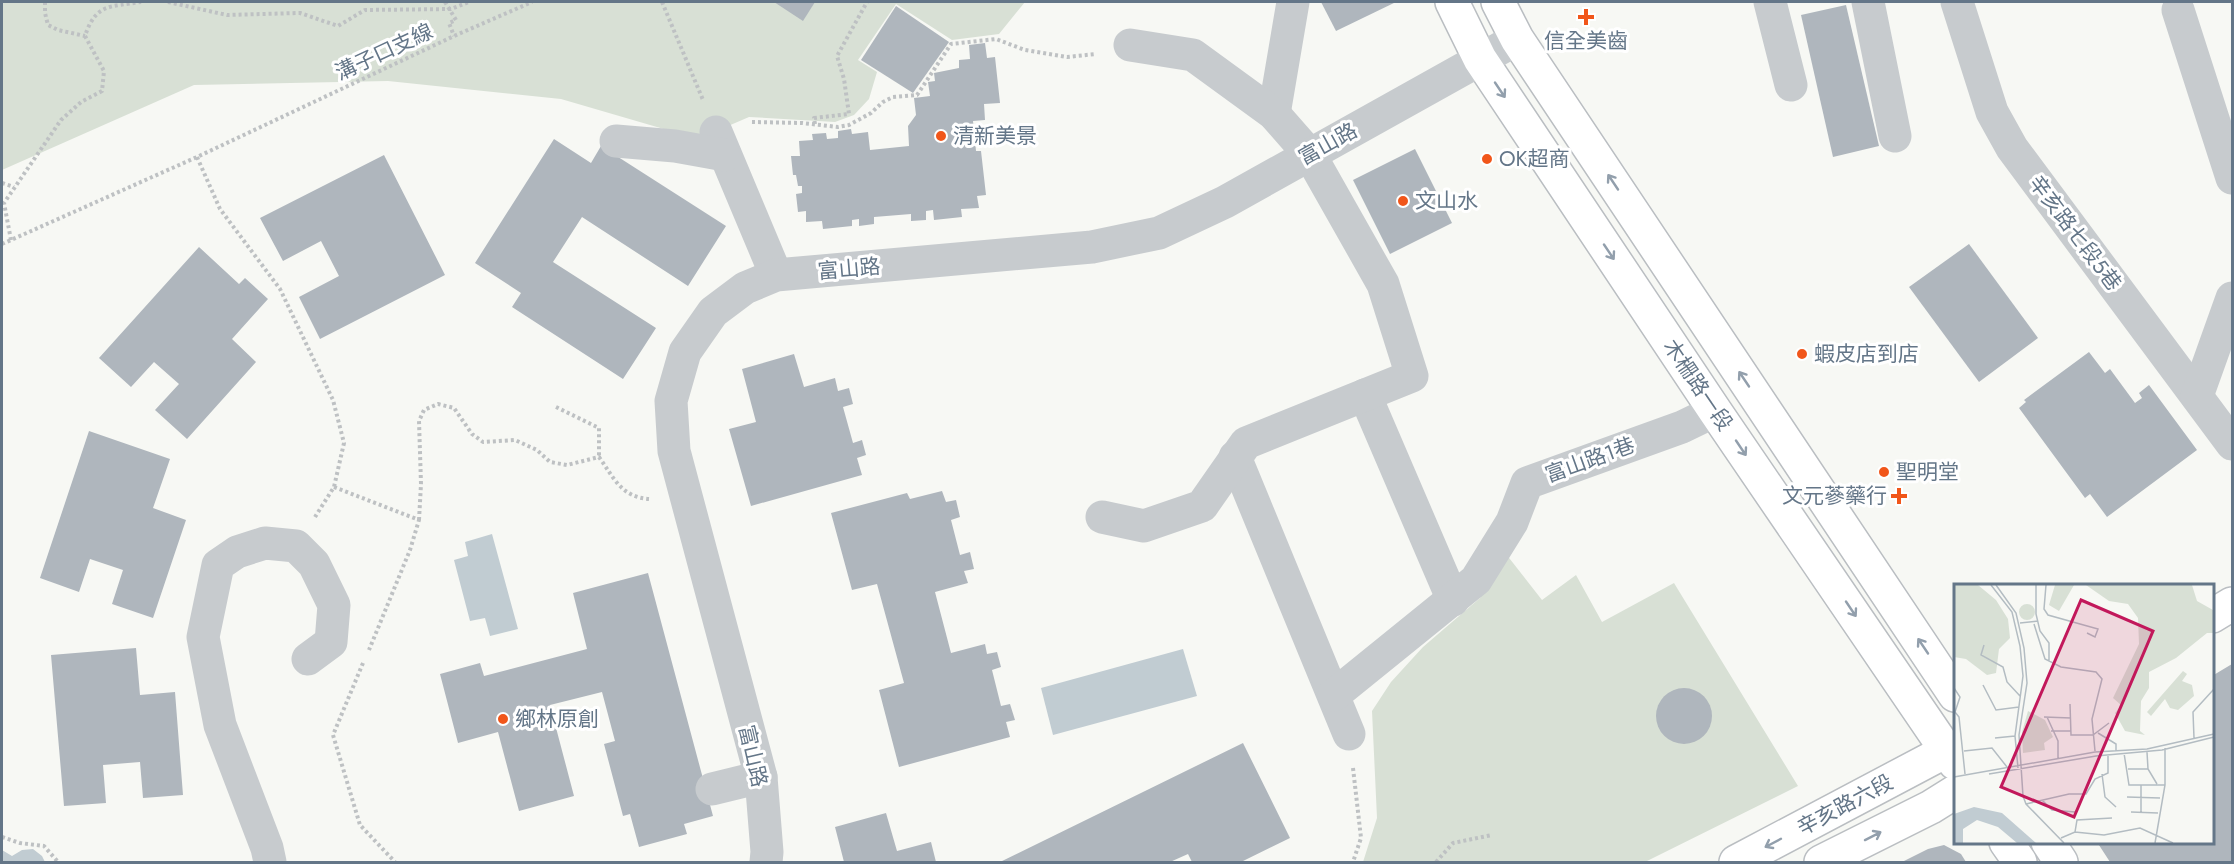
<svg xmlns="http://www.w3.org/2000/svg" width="2234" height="864" viewBox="0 0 2234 864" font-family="Jost,'Noto Sans TC',sans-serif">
<rect width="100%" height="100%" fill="#f7f8f4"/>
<g fill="#d8e0d5">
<path d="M2 2H1025L999 34 952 40 896 4 858 60 877 72 869 99 854 115 835 122 749 117 698 139 561 99 388 81 194 85 2 170Z"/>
<path d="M1506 554 1542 600 1576 575 1602 622 1674 583 1798 786 1645 862H1363L1377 818 1372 711 1391 682 1423 647 1480 598Z"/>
</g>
<g fill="#c1ccd2">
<path d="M492 534 518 629 490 636 485 618 470 621 454 560 468 556 465 542Z"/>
<path d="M1183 649 1197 696 1053 735 1041 688Z"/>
<path d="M33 849 42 856 45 862H2V850L12 856 22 850Z"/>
</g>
<g fill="#afb6bd">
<path d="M774 2H815L803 21Z"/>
<path d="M1321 2H1396L1336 31Z"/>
<path d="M1846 5 1879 146 1833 157 1801 15Z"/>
<path d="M896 6 949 42 913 93 861 60Z"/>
<path d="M985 43 987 58 995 57 1000 103 984 104 985 120 973 121 976 151H981L986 195 977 196 979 208 961 209 962 217 934 220 933 210 926 211V220L911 221V214L874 217V224L859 226V219L852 220V226L823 229 822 221 806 222V211L798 212 796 194 802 193V186H798L796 175H793L791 156H800L799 141 813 140 812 134 826 133 827 139 838 138V131L851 129 852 134 868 132 870 150 909 146 908 126 916 115 914 98 930 96 928 82 935 81 934 73 959 68V60L970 59 969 45Z"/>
<path d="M554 139 591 163 601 146 726 226 688 286 582 217 553 262 656 328 623 379 512 307 521 293 475 263Z"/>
<path d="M1415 149 1452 223 1390 254 1353 180Z"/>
<path d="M384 155 445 275 320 339 299 297 339 276 321 241 283 261 260 218Z"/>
<path d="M1969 244 2038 338 1979 382 1909 287Z"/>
<path d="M199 247 239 284 245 278 268 299 232 339 256 362 187 439 155 410 179 384 154 362 131 387 99 358Z"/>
<path d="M2089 352 2105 373 2110 369 2135 403 2142 398 2139 393 2149 385 2197 450 2107 517 2090 494 2085 498 2019 408 2026 402 2024 400Z"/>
<path d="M794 354 804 387 835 378 838 391 849 388 853 404 843 407 853 443 862 440 866 455 857 458 862 475 751 506 729 429 756 422 742 369Z"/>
<path d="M89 431 170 459 153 508 186 520 153 618 112 604 123 570 90 559 79 592 40 578Z"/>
<path d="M942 491 946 502 956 500 960 517 951 520 960 555 970 552 974 569 964 571 968 583 935 592 951 653 985 644 987 654 997 652 1001 667 992 670 1001 706 1010 704 1015 720 1006 722 1010 737 899 767 879 690 904 683 877 584 852 590 831 513 907 493 910 499Z"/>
<path d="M648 573 713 816 684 824 687 834 639 847 630 814 623 816 604 744 615 741 602 692 550 705 574 796 519 811 498 732 458 743 440 674 480 663 484 676 587 649 573 593Z"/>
<path d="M136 648 140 695 175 692 183 795 143 798 140 762 103 765 106 803 64 806 51 655Z"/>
<path d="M2232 664V862H2110L2097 842H2212V676Z"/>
<circle cx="1684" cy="716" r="28"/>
<path d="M1243 743 1290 838 1241 862H1192L1188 854 1170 862H1000Z"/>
<path d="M886 813 897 851 931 842 936 862H844L835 827Z"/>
<path d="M1944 845 1961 854 1966 862H1902L1928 849Z"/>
</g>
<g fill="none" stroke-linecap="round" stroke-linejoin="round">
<defs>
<g id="major">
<path d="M1452 2 1480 59 1715 411 1955 763"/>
<path d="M1498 2 1517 39 1955 695"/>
<path d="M2212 616 2232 604"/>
<path d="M2006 842 2020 862"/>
<path d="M2048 842 2061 862"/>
<path d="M1736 862 1946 751 1955 749"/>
<path d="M1821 862 1931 807 1955 792"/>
</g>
</defs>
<use href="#major" stroke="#babec2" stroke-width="36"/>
<g stroke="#bec1c3" stroke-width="4" stroke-dasharray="3 3" stroke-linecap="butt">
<path d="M45 2V13L48 25 58 30 85 36"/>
<path d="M168 2 227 15 300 13 338 26 365 10 451 9 469 2"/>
<path d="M445 2 456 20 449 23 454 36"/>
<path d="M662 2 703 100"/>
<path d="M752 122 802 123 838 127 849 125 871 113 883 102 893 97 917 95 951 44 996 39 1025 50 1067 57 1096 54"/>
<path d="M815 124 814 118 849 114 844 79 837 56 867 2"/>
<path d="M197 157 220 209 280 289 333 400 344 443 334 487 315 517"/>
<path d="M2 183 14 187"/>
<path d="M11 240 4 203 61 120 81 102 102 91 104 71 85 36C96 3 110 7 141 2"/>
<path d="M2 244 197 157 454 36 532 2"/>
<path d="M556 407 599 428V457"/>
<path d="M334 487 419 520 410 550 369 650"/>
<path d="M419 520 421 484 419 421 424 410 438 404 454 408 472 434 483 442 515 440 537 450 550 462 567 465 599 457C614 478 621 497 649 499"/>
<path d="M363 663 333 735 360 825 395 862"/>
<path d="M1353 768 1361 838 1353 862"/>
<path d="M2 837 20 843 44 846 58 862"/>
<path d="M1436 862 1453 843 1492 835"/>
</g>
<g stroke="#c7cbce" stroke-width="33">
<path d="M1770 2 1791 85"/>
<path d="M1868 2 1895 136"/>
<path d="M1957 2 1992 112 2012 148 2232 444"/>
<path d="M2178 10 2232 178"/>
<path d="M1274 114 1293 2"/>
<path d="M716 132 776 275"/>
<path d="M616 141 675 146 725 155"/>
<path d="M1365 395 1453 600"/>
<path d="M2197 396 2232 298"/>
<path d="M1235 457 1349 734"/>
<path d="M1102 517 1144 526 1202 506 1246 443 1412 376 1383 284 1310 155 1274 114 1193 55 1130 45"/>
<path d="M1334 695 1476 580 1512 522 1527 483 1682 427 1715 411"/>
<path d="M712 789 761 777"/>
<path d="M270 862 267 848 220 725 203 637 218 565 237 552 265 543 296 546 314 564 334 605 331 642 308 659"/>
<path d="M766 862 767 852 761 777 674 451 671 401 685 352 713 312 745 288 776 275 1092 247 1159 233 1225 202 1517 39"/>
</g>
<use href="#major" stroke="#fff" stroke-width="33"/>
</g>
<defs><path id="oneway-shaft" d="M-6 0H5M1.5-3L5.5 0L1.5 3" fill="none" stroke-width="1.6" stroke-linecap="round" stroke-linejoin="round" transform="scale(1.5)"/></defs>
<g stroke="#929fac">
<use href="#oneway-shaft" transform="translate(1500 90) rotate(56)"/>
<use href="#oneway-shaft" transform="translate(1613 182) rotate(-124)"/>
<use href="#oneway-shaft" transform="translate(1609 252) rotate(56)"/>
<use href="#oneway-shaft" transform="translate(1744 379) rotate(-124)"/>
<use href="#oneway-shaft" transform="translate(1741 448) rotate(56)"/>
<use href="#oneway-shaft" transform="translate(1851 609) rotate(56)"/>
<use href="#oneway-shaft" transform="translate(1923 646) rotate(-124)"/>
<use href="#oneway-shaft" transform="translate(1873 836) rotate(-27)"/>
<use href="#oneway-shaft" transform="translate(1773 843) rotate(152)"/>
</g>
<g fill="#f1561a" stroke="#fff" stroke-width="2">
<path d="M1583 8h6v6h6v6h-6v6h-6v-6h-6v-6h6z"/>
<circle cx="941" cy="136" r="6"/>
<circle cx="1487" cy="159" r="6"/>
<circle cx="1403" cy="201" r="6"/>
<circle cx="1802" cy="354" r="6"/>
<circle cx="1884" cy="472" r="6"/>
<path d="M1896 487h6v6h6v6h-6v6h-6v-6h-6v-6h6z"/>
<circle cx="503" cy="719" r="6"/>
</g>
<g text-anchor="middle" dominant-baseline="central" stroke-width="6" stroke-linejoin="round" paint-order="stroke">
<g font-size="21" fill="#647688" stroke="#fff" text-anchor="start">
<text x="1586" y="41" text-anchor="middle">信全美齒</text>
<text x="953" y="136">清新美景</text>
<text x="1499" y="159">OK超商</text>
<text x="1415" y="201">文山水</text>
<text x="1814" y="354">蝦皮店到店</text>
<text x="1896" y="472">聖明堂</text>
<text x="1887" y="496" text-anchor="end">文元蔘藥行</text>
<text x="515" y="719">鄉林原創</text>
</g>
<g font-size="21" fill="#647688" stroke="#fff">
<text transform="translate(384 52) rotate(-25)">溝子口支線</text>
<text transform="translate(1328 144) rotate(-29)">富山路</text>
<text transform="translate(2075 233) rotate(53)">辛亥路七段5巷</text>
<text transform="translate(849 269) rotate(-5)">富山路</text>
<text transform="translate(1698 385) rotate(56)">木柵路一段</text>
<text transform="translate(1590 460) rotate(-20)">富山路1巷</text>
<text transform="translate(753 756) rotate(77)">富山路</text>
<text transform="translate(1845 805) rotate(-28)">辛亥路六段</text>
</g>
</g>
<g transform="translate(1954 584)">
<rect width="260" height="260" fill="#f7f8f4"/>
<path d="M0 1H24L42 16 54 35 56 54 45 65 42 89 33 91 12 75 0 73ZM101 1H120L105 27 95 21ZM132 1H238L243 17 259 26V49H253L222 74 195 88V104L187 117 186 147 191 151 171 147 161 129 167 121 159 114 185 60 184 34 174 20 155 17ZM65 28a8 8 0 1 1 16 0a8 8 0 1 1-16 0ZM229 87 233 90 228 97 238 101 240 112 224 126 216 124 211 115 197 132 193 128ZM74 127 91 136 99 153 90 159 91 166 69 169 68 148Z" fill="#d8e0d5"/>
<path d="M20 223 48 229 82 259H63L44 243 23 236 9 245V259H0V230Z" fill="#c1ccd2"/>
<path fill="none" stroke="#b3bcc2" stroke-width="1.5" d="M37 1 58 28 66 62 69 92 61 152 64 184M42 1 62 29 70 64 73 99 65 151 69 212 72 220 110 259M82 1V30L86 47 95 59V78M92 1 90 25 94 31 144 45 141 53 133 49M66 39 84 37M80 40 91 75 107 83 142 88 148 95 138 135 141 167M30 61 27 71 49 83 53 98 66 112M29 101 42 126 65 123M0 104 6 113 1 128 5 133 11 190M116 120 117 151H139L155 139M90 133 117 134M93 133 104 157V174M97 147H117M144 149 162 160V167M41 154 61 152M240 154 239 128 260 105M10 167 38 164 53 183M193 168 194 185 203 200M170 169 175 201H211M174 185H194M35 190 142 172 208 166 260 153M148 190 151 213 162 223M0 193 141 168 193 165 260 150M173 213 206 214M88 216 98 226 121 228M72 220 115 210H132L141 195 154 189V171M177 228 204 229M187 228V201M121 248 123 236 158 234M107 254 121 248 150 251 186 244 219 259M201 259 211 201V164"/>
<path fill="#c2185b" fill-opacity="0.15" stroke="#c2185b" stroke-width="3" d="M127 16 199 47 120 233 47 203Z"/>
<rect width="260" height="260" fill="none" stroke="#647688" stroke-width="3"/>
</g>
<rect width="2234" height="864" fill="none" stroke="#647688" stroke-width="6"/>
</svg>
